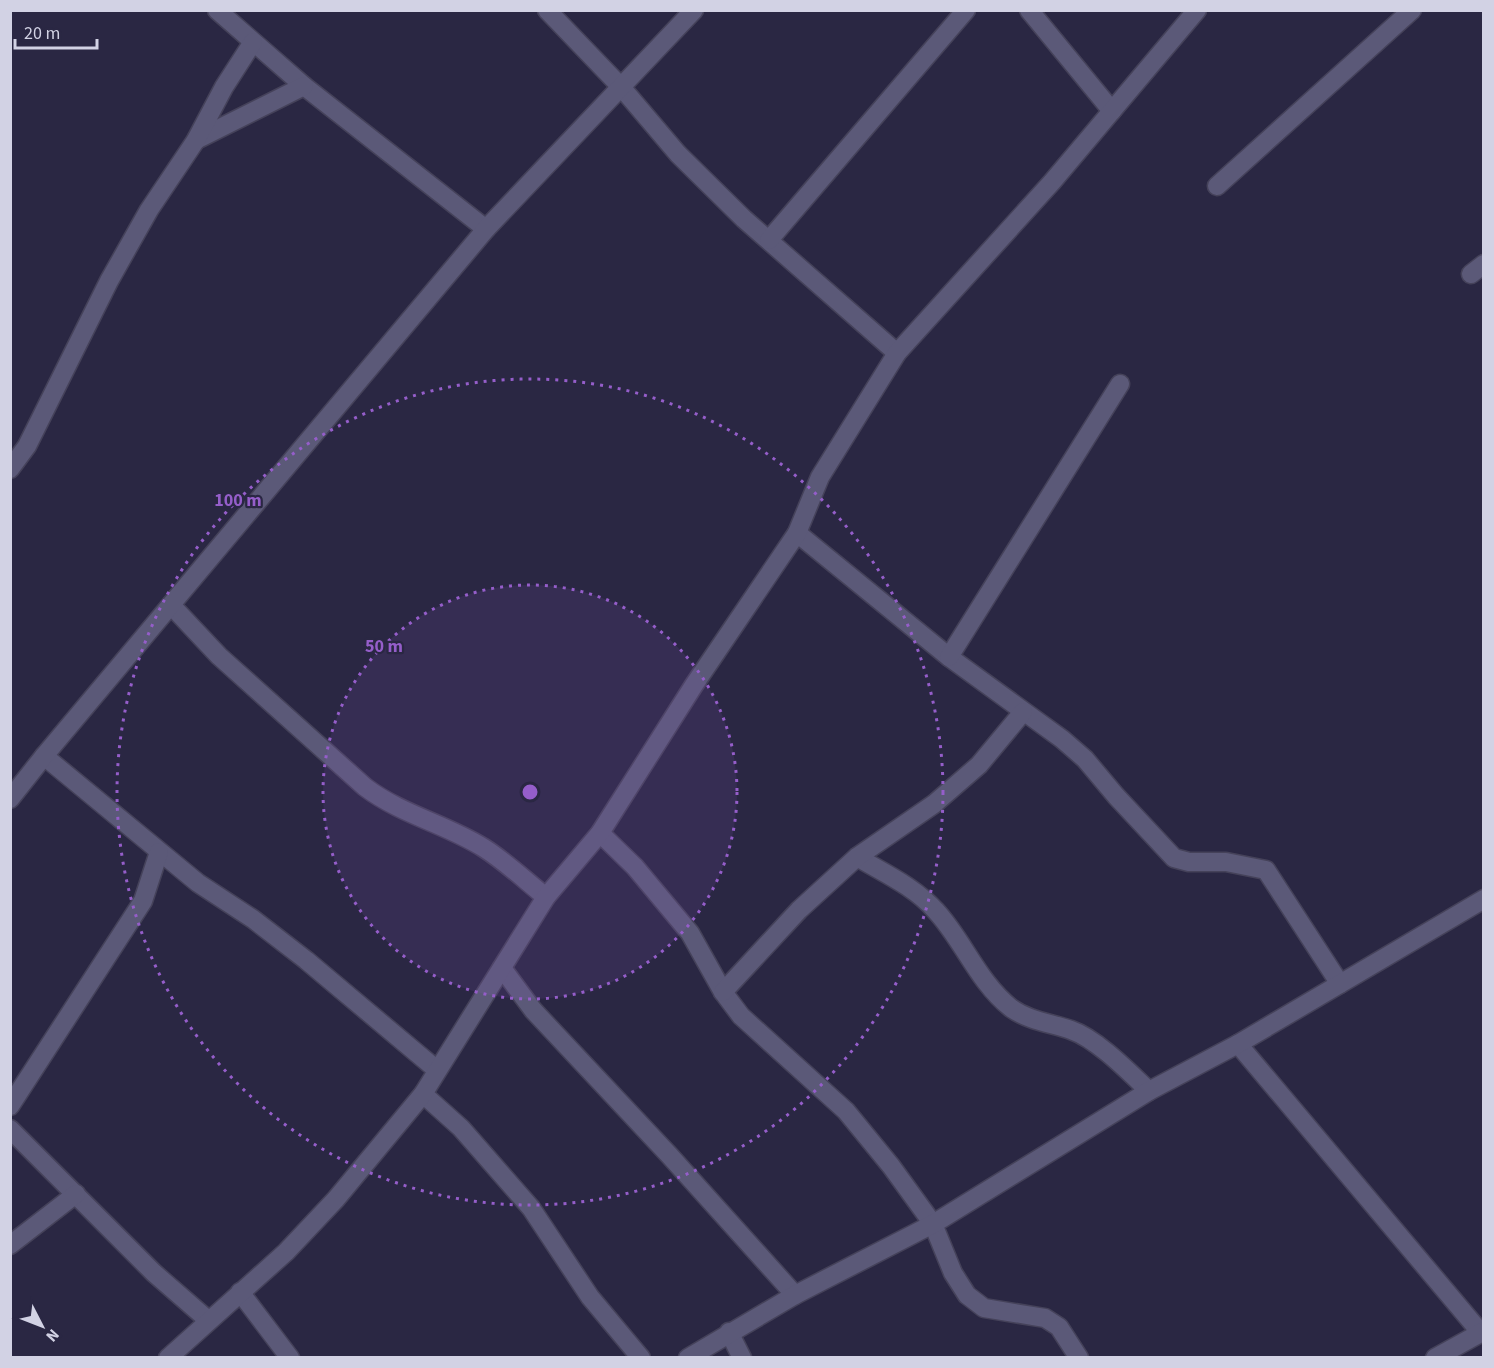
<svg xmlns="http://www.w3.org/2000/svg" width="1494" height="1368" viewBox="0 0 1494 1368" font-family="'Source Sans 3',sans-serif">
<rect width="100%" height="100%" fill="#2a2743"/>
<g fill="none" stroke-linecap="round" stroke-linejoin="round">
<defs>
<g id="minor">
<path d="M217 10 304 86 486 229"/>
<path d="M547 10 622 88 678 154 744 219 897 353"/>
<path d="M1029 10 1112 111"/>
<path d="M196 140 304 86"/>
<path d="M1217 186 1412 10"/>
<path d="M769 240 966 10"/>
<path d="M1471 274 1484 264"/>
<path d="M10 469 27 446 109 281 149 210 196 140 224 87 253 42"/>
<path d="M797 533 949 657 1062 739 1085 759 1116 796 1174 858 1189 862H1226L1266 870 1340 984"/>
<path d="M171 605 219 656 365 787C402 815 446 824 484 848 506 862 526 881 546 897"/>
<path d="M949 657 1120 384"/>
<path d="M44 756 198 883 253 919 306 960 437 1070"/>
<path d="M10 799 44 756 486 229 694 10"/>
<path d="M600 833 635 867 690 933 723 992 741 1016 846 1111 891 1166 933 1224 953 1273 967 1295 984 1308 1045 1318 1059 1327 1079 1358"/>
<path d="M857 857C884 873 915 887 936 911 963 940 978 982 1011 1008 1029 1021 1051 1023 1071 1030 1097 1039 1129 1072 1149 1091"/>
<path d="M502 968 533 1010 670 1156 795 1295"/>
<path d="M723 992 799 910 857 857 934 804 979 765 1023 712"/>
<path d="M1238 1044 1481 1333"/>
<path d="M423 1094 461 1128 531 1208 590 1297 641 1358"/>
<path d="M10 1106 143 901 159 852"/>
<path d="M10 1129 154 1273 208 1320"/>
<path d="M10 1245 76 1194"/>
<path d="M240 1292 290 1358"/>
<path d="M729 1332 742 1358"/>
<path d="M168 1358 286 1252 336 1199 423 1094 546 897 600 833 694 685 797 533 820 477 897 353 1052 182 1197 10"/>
<path d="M688 1358 795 1295 933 1224 1149 1091 1238 1044 1484 899"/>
<path d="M1435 1358 1484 1331"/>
</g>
</defs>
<use href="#minor" stroke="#45425a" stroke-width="21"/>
<use href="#minor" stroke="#5b5978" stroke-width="18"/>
</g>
<circle cx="530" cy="792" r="207" fill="#955eca" fill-opacity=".12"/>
<g fill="none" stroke="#955eca" stroke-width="3" stroke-dasharray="3 6">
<circle cx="530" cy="792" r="207"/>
<circle cx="530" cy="792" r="413"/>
</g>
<circle cx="530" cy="792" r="9" fill="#955eca" stroke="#2a2743" stroke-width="3"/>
<g font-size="18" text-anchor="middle" font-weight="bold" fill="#955eca" stroke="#2a2743" stroke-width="4.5" stroke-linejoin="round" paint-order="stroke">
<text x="238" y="506">100 m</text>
<text x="384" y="652">50 m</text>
</g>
<rect width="1494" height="1368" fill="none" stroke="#d2d2e4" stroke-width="24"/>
<g transform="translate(42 1326) rotate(132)" stroke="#2a2743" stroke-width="4.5" paint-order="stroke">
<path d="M0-4.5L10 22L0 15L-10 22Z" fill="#d2d2e4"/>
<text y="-9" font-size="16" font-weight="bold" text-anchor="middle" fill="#d2d2e4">N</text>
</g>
<path d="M15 39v9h82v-9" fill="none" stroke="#d2d2e4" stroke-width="3"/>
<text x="24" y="39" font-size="18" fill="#d2d2e4" stroke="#2a2743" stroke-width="4.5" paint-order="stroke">20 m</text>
</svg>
